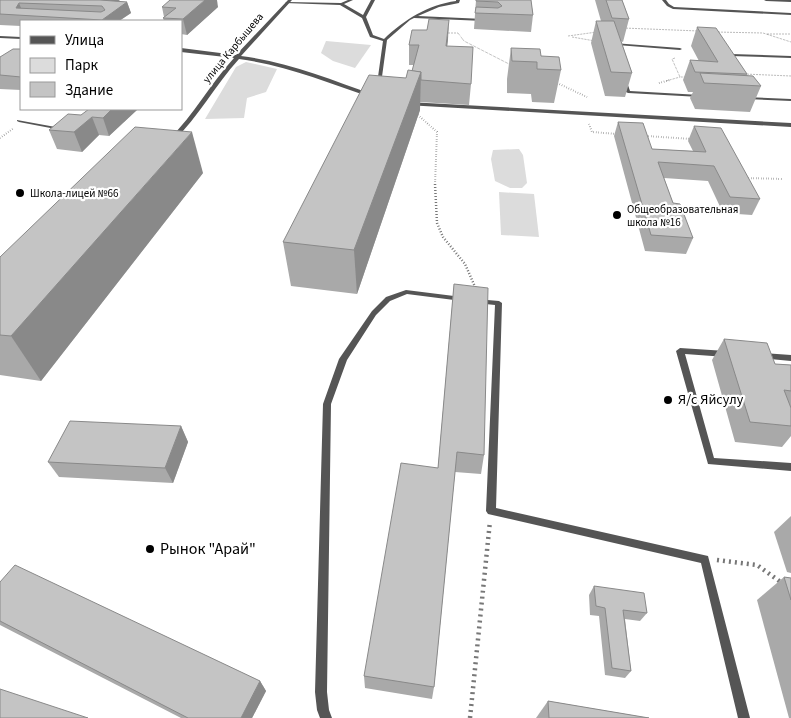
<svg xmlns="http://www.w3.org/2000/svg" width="791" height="718" viewBox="0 0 791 718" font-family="'Source Sans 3',sans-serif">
<rect width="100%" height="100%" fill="#fff"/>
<g fill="#dcdcdc">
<path d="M326 41 371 45 355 68 333 61 321 53Z"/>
<path d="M246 62 277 69 266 92 247 98 244 118 205 119 236 67Z"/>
<path d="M519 149 523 155 527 183 522 188H510L495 181 491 159 493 150Z"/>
<path d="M499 192 534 194 539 237 501 235Z"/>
</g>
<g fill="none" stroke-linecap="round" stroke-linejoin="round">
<g stroke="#777" stroke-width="1" stroke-dasharray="0.5 1" stroke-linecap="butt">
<path d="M623 28 699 31"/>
<path d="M715 32 763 33 791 42"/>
<path d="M445 33H458L464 41 511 65"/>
<path d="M767 34H791"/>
<path d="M568 36 597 32"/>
<path d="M572 37 595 41"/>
<path d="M675 58 672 59 680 77H687"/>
<path d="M744 74 791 76"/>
<path d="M666 81 680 77"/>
</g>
<g stroke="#777" stroke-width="2" stroke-dasharray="0.5 2" stroke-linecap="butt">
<path d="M555 82 587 97"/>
<path d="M659 83 670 80"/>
<path d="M418 115 437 132 435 185"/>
<path d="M589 124 592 132 617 134"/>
<path d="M646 136 692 139"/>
<path d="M0 138 14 128"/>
<path d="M746 178 783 179"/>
</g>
<path stroke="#777" stroke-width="2.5" stroke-dasharray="1 2" stroke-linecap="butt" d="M435 184 437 223 443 237 465 264 476 289"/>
<g stroke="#777" stroke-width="4.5" stroke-dasharray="2 4" stroke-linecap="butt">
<path d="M717 560 757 565 782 583"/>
<path d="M470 718 490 521"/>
</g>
<g fill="#555" fill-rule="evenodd">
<path d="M348 0H353L344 4 363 15 371 0H375L366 17 373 35 384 39C405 19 428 5 456 1V0H460L459 3 439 7 418 16 484 19 486 20 484 21 414 18 410 20 387 40 381 84 379 85 377 84 383 41 370 37 362 18 340 5 285 3 287 2 341 3Z"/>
<path d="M662 0H666L669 4 674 7 791 13V15L673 9 667 6Z"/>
<path d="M764 0H791V2L766 1Z"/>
<path d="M613 43 680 48 682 49 680 50 617 45 615 47 613 46Z"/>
<path d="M731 54 791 56V58L731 56 726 58 724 57Z"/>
<path d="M625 81 627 82 630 91 700 95 702 96 700 97 628 93 626 92 623 82Z"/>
<path d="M744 97 791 99V101L746 99 744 98Z"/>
<path d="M17 120 61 128 63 129 61 130 19 122 17 121Z"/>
<path d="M406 290 462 297 465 299 462 301 407 294 390 301 376 315 347 360 331 404 327 692 329 710 332 718H320L317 710 315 692 323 404 339 359 372 311 386 297Z"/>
<path d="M476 299 499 301 502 303 496 508 708 556 750 718H738L701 563 488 514 486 511 495 305 476 303 475 301Z"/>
<path d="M680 348 726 351 730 354 726 357 685 354 714 458 791 463V471L708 464 676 351Z"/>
<path d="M763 353 791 355V361L760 358 759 356 760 354Z"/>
</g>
<g fill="#555" fill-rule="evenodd">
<path d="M288 0H292L241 56C287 62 330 79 374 95V97H370C327 82 284 65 239 59 215 85 199 117 173 141H169V139C194 115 210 84 234 58L181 52V48L236 55Z"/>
<path d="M0 36 21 37V39L0 38Z"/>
<path d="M408 102 791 123V127L406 105V103Z"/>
</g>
</g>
<g fill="#a9a9a9">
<path d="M0 0H120L117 1 127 2 131 13 119 21H21V26L0 25Z"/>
<path d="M476 0H531L533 15 531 32 474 29Z"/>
<path d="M595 0H622L629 19 623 42 621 41 632 73 625 97 605 96 591 43 596 21H601Z"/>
<path d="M162 7H218L187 35 181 34V21H164L163 18 164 17Z"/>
<path d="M697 27 747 74V75L761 86 750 112 695 109 690 98 693 92H688L683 80 690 60 699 61 691 46Z"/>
<path d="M448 39 447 46 471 84 469 105 420 102V110L357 294 291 286 283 242 412 71 414 65H409V45Z"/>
<path d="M511 48 541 56 561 70 554 103 532 102 531 94 507 93V79Z"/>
<path d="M21 49V90L0 89V57Z"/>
<path d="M138 109 109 136 99 135 82 152 57 149 49 130 81 115Z"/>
<path d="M618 122 652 149 693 151 688 141 694 126 760 199 752 215 723 213 708 181 664 178 673 203 693 238 686 254 645 251 614 136Z"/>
<path d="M203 173 41 381 0 375V257Z"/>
<path d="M454 284 484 455 481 474 455 472 434 687 432 699 365 688 364 676 438 468Z"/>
<path d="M724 339 775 364 791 365V436L782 447 735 442 712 360Z"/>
<path d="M181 426 188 442 173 483 59 477 48 462Z"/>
<path d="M791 516V573L787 572 774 532Z"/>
<path d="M784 577 791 578V718H789L757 600Z"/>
<path d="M0 582 260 681 266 691 252 718H181L0 625Z"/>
<path d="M594 586 647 613 640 621 625 619 631 671 625 678 605 675 599 616 590 615 589 595Z"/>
<path d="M548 701 649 718H536Z"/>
</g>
<g fill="#898989">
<path d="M100 0H120L105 10Z"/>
<path d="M205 0H217L218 7 187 35 183 19Z"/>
<path d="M127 2 131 13 119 21H102V20Z"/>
<path d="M19 3 23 13 16 8Z"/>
<path d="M449 20 448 39 445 67 446 46Z"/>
<path d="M421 72 420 110 357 294 354 250Z"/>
<path d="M112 109H138L109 136 103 118Z"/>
<path d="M92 117 99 135 82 152 74 132Z"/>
<path d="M192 132 203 173 41 381 11 336Z"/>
<path d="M181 426 188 442 173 483 165 468Z"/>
<path d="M260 681 266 691 252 718H241Z"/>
</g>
<g fill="#c4c4c4" stroke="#898989" fill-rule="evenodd">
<path d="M0 0H100L127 2 102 20 0 14ZM19 3 102 6 105 10 101 12 16 8Z"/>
<path d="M170 0H205L183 19 163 18 176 8 162 7Z"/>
<path d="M476 0H531L533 15 475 13 476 7 498 8 502 6 498 2 476 1Z"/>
<path d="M606 0H622L629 19 612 18Z"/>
<path d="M429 19 449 20 446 46 473 47 471 84 421 80V72L412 71 419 45H409L412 30H427Z"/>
<path d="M596 21H614L632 73 611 72Z"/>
<path d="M697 27 716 28 747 74 695 72 690 60 718 62Z"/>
<path d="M511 48 540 49 541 56 559 57 561 70 537 69V62L512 61Z"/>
<path d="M13 49H21V77L0 75V57Z"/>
<path d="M408 70 421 72 354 250 283 242 369 75 406 78Z"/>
<path d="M700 73 753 76 761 86 704 83Z"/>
<path d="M89 109H112L103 118 92 117 74 132 49 130 68 114 81 115Z"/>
<path d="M618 122 643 123 652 149 706 152 694 126 721 128 760 199 730 197 714 166 658 162 673 203 680 204 693 238 651 235Z"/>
<path d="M135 127 192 132 11 336 0 335V257Z"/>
<path d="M454 284 488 288 484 455 457 452 434 687 364 676 401 463 438 468Z"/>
<path d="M724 339 767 343 775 364 791 365V391L784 390 791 408V426L750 422Z"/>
<path d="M70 421 181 426 165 468 48 462Z"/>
<path d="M15 565 260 681 241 718H188L0 621V582Z"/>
<path d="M784 577 791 578V600Z"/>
<path d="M594 586 644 593 647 613 623 610 631 671 612 668 605 608 596 606Z"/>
<path d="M0 689 88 718H0Z"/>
<path d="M548 701 649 718H549Z"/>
</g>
<g fill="#000" stroke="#fff" stroke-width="2">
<circle cx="20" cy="193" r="5"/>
<circle cx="617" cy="215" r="5"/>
<circle cx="668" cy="400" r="5"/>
<circle cx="150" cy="549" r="5"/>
</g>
<g text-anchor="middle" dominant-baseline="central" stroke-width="4.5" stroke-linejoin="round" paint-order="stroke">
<g font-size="11" fill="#000" stroke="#fff">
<text transform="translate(233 48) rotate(-50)">улица Карбышева</text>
</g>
<g font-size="11" fill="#000" stroke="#fff" text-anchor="start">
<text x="30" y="193">Школа-лицей №66</text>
<text x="627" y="209">Общеобразовательная<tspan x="627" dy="13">школа №16</tspan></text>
</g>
<g font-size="14" fill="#000" stroke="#fff" text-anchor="start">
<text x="678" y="400">Я/c Яйсулу</text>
</g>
<g font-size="16" fill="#000" stroke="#fff" text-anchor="start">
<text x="160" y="549">Рынок "Арай"</text>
</g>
</g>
<rect x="20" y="20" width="162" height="90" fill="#ffffff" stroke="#999999"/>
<rect x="30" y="36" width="25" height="8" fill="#555555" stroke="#999999"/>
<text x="65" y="45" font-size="15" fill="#000000">Улица</text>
<rect x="30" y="58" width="25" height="15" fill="#dcdcdc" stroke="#999999"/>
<text x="65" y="70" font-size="15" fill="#000000">Парк</text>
<rect x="30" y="82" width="25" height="15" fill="#c4c4c4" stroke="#999999"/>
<text x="65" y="95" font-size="15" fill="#000000">Здание</text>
</svg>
